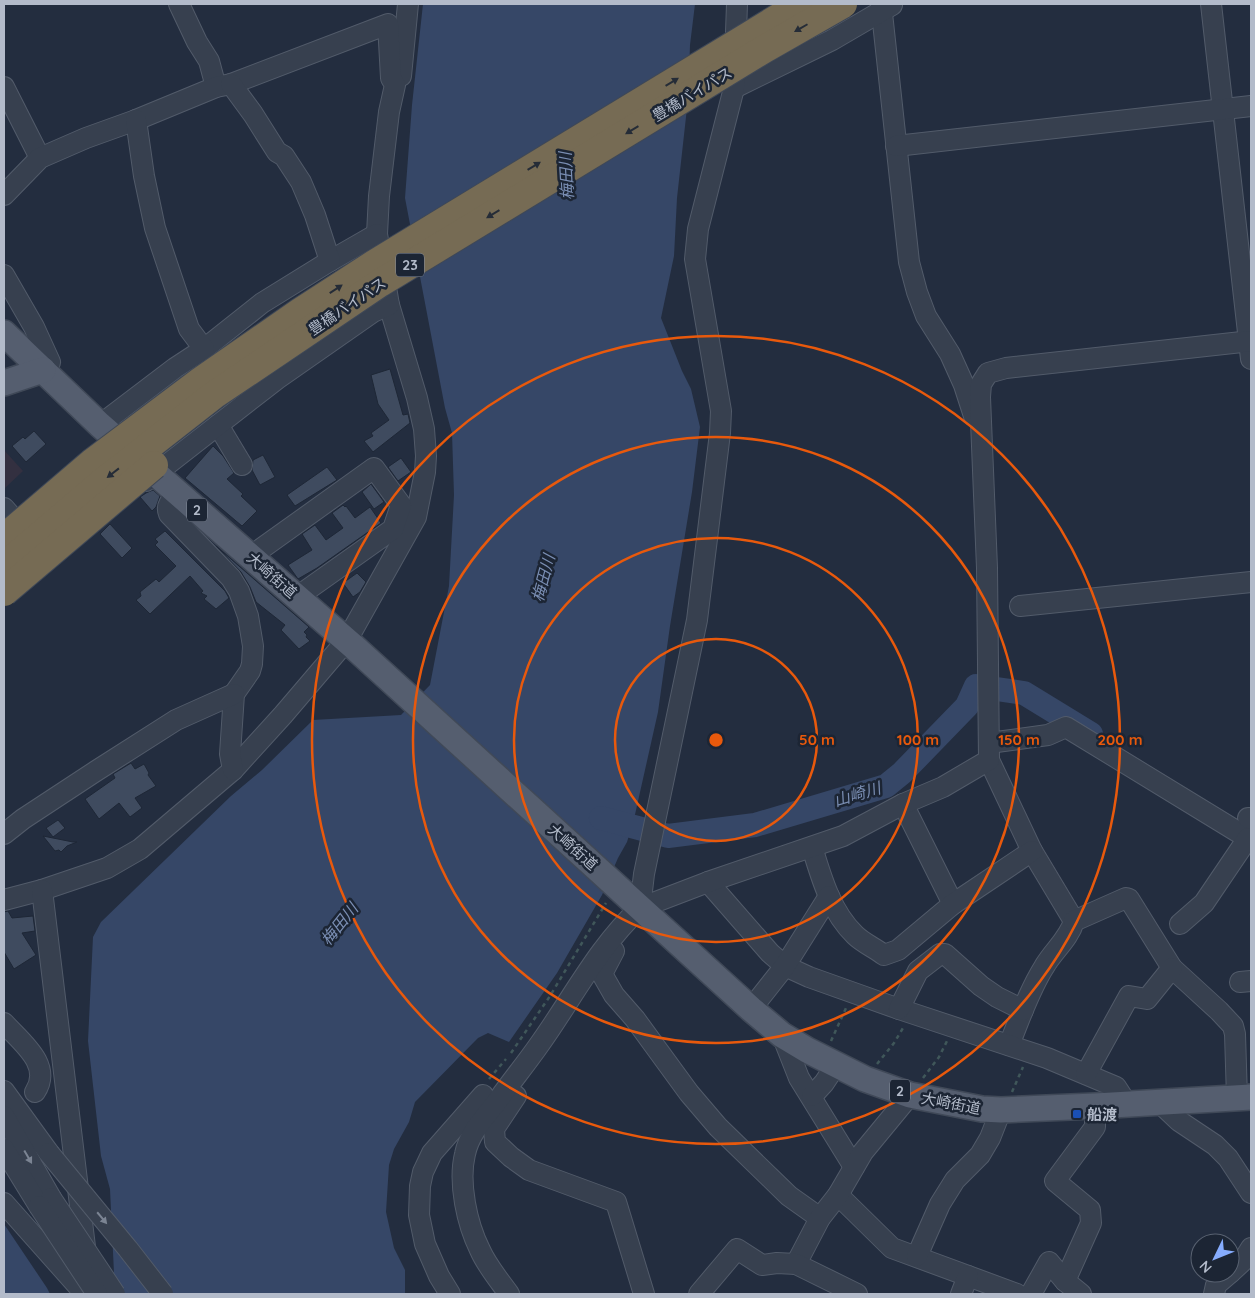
<svg xmlns="http://www.w3.org/2000/svg" width="1255" height="1298" viewBox="0 0 1255 1298" font-family="Quicksand,'Noto Sans JP',sans-serif">
<rect width="100%" height="100%" fill="#232d3f"/>
<path fill="#333040" d="M4 450 23 471 4 489Z"/>
<g fill="#364767">
<path d="M423 4H695L690 45 688 99 677 198 674 256 661 318 682 371 691 389 700 427 692 492 670 626 658 712 634 819 627 842 618 858 602 895 557 973 509 1042 488 1033 478 1038 415 1102 409 1122 394 1149 389 1165 386 1212 394 1248 405 1270V1294H115L110 1189 101 1156 88 1041 93 937 101 922 231 796 262 770 313 720 401 715 430 685 449 586 454 495 452 433 445 408 405 198 412 105Z"/>
<path d="M4 1224 47 1288 50 1294H4Z"/>
</g>
<g fill="none" stroke-linecap="round" stroke-linejoin="round">
<path stroke="#364767" stroke-width="24" d="M601 818 668 836 755 825 886 786 902 773 967 706 976 686 1024 693 1091 734"/>
</g>
<g fill="#3f4b5f" stroke="#1e2736">
<path d="M390 369 403 415 408 414 410 423 373 452 364 441 373 436 371 433 389 420 378 404 371 375Z"/>
<path d="M34 431 46 444 26 462 12 446 23 437 25 439Z"/>
<path d="M213 446 223 456 234 473 227 479 243 494 241 496 257 511 242 526 185 478Z"/>
<path d="M263 455 275 477 260 485 252 470 253 460Z"/>
<path d="M401 458 411 472 398 481 388 467Z"/>
<path d="M327 467 337 480 295 506 287 495Z"/>
<path d="M371 484 384 502 374 509 362 492Z"/>
<path d="M153 490 160 496 156 507 152 511 140 497 146 493Z"/>
<path d="M343 505 345 507 346 506 355 518 370 507 381 523 317 568 298 579 288 565 312 550 302 534 315 525 326 540 343 528 332 513Z"/>
<path d="M110 524 132 548 122 558 100 534Z"/>
<path d="M165 531 225 591 229 598 216 609 204 599 207 596 201 593 203 591 190 576 150 614 136 600 141 596 140 592 156 579 159 582 176 566 155 545 158 542 155 539Z"/>
<path d="M216 546 309 627 304 632 307 635 306 637 310 641 299 649 281 630 285 625 256 602 250 587 241 572Z"/>
<path d="M357 573 366 582 360 592 353 597 343 583Z"/>
<path d="M131 763 135 769 144 764 149 773 148 775 156 786 135 798 142 808 130 817 119 803 99 819 85 799 115 778 113 774Z"/>
<path d="M58 820 65 828 53 837 46 828Z"/>
<path d="M43 836 73 842H77L67 846 61 852 59 850 55 851Z"/>
<path d="M8 911 12 918 33 916 35 931 22 933 36 955 14 969 4 952V912Z"/>
</g>
<g fill="none" stroke-linecap="round" stroke-linejoin="round">
<defs>
<g id="minor">
<path d="M179 4 197 42 209 61 216 87"/>
<path d="M881 4 909 262 917 292 926 316 950 354 964 385 974 416"/>
<path d="M1211 4 1251 359"/>
<path d="M401 76 408 4"/>
<path d="M4 87 40 158"/>
<path d="M734 88 832 40 892 5"/>
<path d="M896 146 1251 106"/>
<path d="M4 195 40 158 86 138 136 120 216 87 231 84 388 24 391 78 395 85 389 112 379 196 377 234 389 305 417 398 424 429 426 456 425 472 416 517 347 640 283 715 233 770 140 849 107 868 42 890 4 900"/>
<path d="M330 261 377 234"/>
<path d="M4 275 34 327 50 362 43 370"/>
<path d="M204 349 262 303 330 261 315 215 301 182 284 156 277 152 253 114 231 84"/>
<path d="M100 425 175 368 204 349 189 329 155 228 144 176 136 120"/>
<path d="M218 425 242 465"/>
<path d="M146 481 277 379 373 312 389 305"/>
<path d="M179 494C172 500 165 504 169 514L231 578 239 591 248 616 253 646 252 664 250 671 234 694 230 754 233 770"/>
<path d="M4 508 27 534"/>
<path d="M251 556 374 468 401 505 393 529 297 597"/>
<path d="M1020 606 1251 582"/>
<path d="M989 743 1048 735 1066 727 1251 840"/>
<path d="M989 760 1032 851 1074 921C1069 939 1053 951 1044 967 1029 991 1020 1018 1009 1045"/>
<path d="M903 804 953 904"/>
<path d="M1248 818H1251"/>
<path d="M4 834 23 819 96 771 176 720 234 694"/>
<path d="M812 847C821 877 831 912 855 935 863 943 875 948 884 955L898 950 953 904 1032 851"/>
<path d="M708 882 770 953 785 966 809 977 899 1009 1047 1058 1116 1087 1127 1104"/>
<path d="M42 890 86 1255"/>
<path d="M640 908 644 874 697 620 720 433 721 411 695 259 698 229 734 88 737 4"/>
<path d="M1074 921 1126 898 1129 899 1172 968 1219 1011 1233 1026 1235 1034 1237 1098"/>
<path d="M1180 924 1204 903 1248 838"/>
<path d="M614 951 602 974 614 995 635 1019 689 1093 718 1127 789 1196 820 1218"/>
<path d="M1240 982 1251 981"/>
<path d="M751 1009 785 966 829 896"/>
<path d="M899 1009 918 971 940 954H945L981 986 997 997 1023 1010"/>
<path d="M4 1023C21 1042 53 1065 35 1092"/>
<path d="M782 1035 799 1078 854 1167"/>
<path d="M1086 1074 1129 996 1147 999 1172 968"/>
<path d="M4 1091 49 1153"/>
<path d="M516 1096 494 1129 495 1142 511 1157 529 1170 616 1202 644 1294"/>
<path d="M812 1096 824 1083 836 1065"/>
<path d="M1159 1102 1179 1121 1215 1145 1228 1158 1251 1193"/>
<path d="M4 1116 51 1198"/>
<path d="M4 1149 39 1206"/>
<path d="M838 1195 892 1248 1017 1294"/>
<path d="M4 1203 85 1294"/>
<path d="M917 1256 940 1204 955 1180 980 1155 990 1138 1001 1110"/>
<path d="M796 1264 820 1218 838 1195 863 1152 910 1095"/>
<path d="M1230 1273 1243 1261 1251 1248"/>
<path d="M1065 1281 1091 1223 1090 1210 1055 1181 1095 1127V1106"/>
<path d="M450 1294 439 1276 425 1244 419 1215 420 1186 423 1172 432 1153 483 1095"/>
<path d="M509 1294C499 1280 487 1266 480 1250 467 1224 458 1183 465 1154 469 1134 484 1118 496 1103 510 1083 525 1065 539 1045 572 999 598 947 640 908L708 882 843 836 903 804 943 787 989 760 987 568 980 397 981 384 988 373 1006 368 1251 341"/>
<path d="M699 1294 737 1249 762 1265 777 1263 796 1264 857 1294"/>
<path d="M961 1294 968 1276"/>
<path d="M1031 1294 1049 1262 1065 1281 1081 1294"/>
<path d="M1214 1294 1216 1285 1230 1273"/>
</g>
<g id="major">
<path d="M4 333 100 425 354 647 751 1009 782 1035 807 1050 865 1079 910 1095 982 1109 1001 1110 1095 1106 1251 1097"/>
<path d="M4 383 43 370"/>
</g>
</defs>
<use href="#minor" stroke="#525b6a" stroke-width="22"/>
<use href="#major" stroke="#404958" stroke-width="28"/>
<g stroke="#40575a" stroke-width="2.5" stroke-dasharray="4 4" stroke-linecap="butt">
<path d="M831 1041 846 1008"/>
<path d="M511 1053 550 996 606 903"/>
<path d="M877 1064 894 1043 903 1028"/>
<path d="M923 1078 939 1057 947 1041"/>
<path d="M489 1079 506 1059"/>
<path d="M1012 1092 1023 1067"/>
</g>
<use href="#minor" stroke="#37404f" stroke-width="20"/>
<use href="#major" stroke="#555e6f" stroke-width="25"/>
<defs>
<g id="minor-bridge">
<path d="M49 1153 128 1249 163 1294"/>
<path d="M51 1198 115 1294"/>
<path d="M39 1206 97 1294"/>
</g>
<g id="highway-bridge">
<path d="M4 538 93 462 202 380 300 312 374 264 801 4"/>
<path d="M4 566 104 481 214 395 380 283 766 48 843 4"/>
<path d="M4 592 154 465"/>
</g>
</defs>
<use href="#minor-bridge" stroke="#525b6a" stroke-width="22" stroke-linecap="butt"/>
<use href="#highway-bridge" stroke="#3f4857" stroke-width="30" stroke-linecap="butt"/>
<use href="#minor-bridge" stroke="#37404f" stroke-width="20"/>
<use href="#highway-bridge" stroke="#766b54" stroke-width="28"/>
</g>
<defs><path id="oneway-solid" d="M-6-.8H1V-3.2L6.5 0L1 3.2V.8H-6Z" transform="scale(1.25)"/></defs>
<g fill="#252c37">
<use href="#oneway-solid" transform="translate(801 28) rotate(150)"/>
<use href="#oneway-solid" transform="translate(672 82) rotate(-31)"/>
<use href="#oneway-solid" transform="translate(632 130) rotate(149)"/>
<use href="#oneway-solid" transform="translate(534 166) rotate(-31)"/>
<use href="#oneway-solid" transform="translate(493 214) rotate(149)"/>
<use href="#oneway-solid" transform="translate(336 289) rotate(-33)"/>
<use href="#oneway-solid" transform="translate(113 473) rotate(142)"/>
</g>
<g fill="#7b8493">
<use href="#oneway-solid" transform="translate(28 1157) rotate(60)"/>
<use href="#oneway-solid" transform="translate(102 1218) rotate(50)"/>
</g>
<g fill="none" stroke="#e8590c" stroke-width="2.5">
<circle cx="716" cy="740" r="101"/>
<circle cx="716" cy="740" r="202"/>
<circle cx="716" cy="740" r="303"/>
<circle cx="716" cy="740" r="404"/>
</g>
<rect fill="#1a4fb4" stroke="#1c2534" stroke-width="2" x="1072" y="1109" width="10" height="10" rx="2.5"/>
<g text-anchor="middle" dominant-baseline="central" stroke-width="5" stroke-linejoin="round" paint-order="stroke">
<g fill="#1c2534" stroke="#868e9d" stroke-width="1">
<rect x="396" y="253.5" width="28" height="23" rx="4"/>
<rect x="187" y="498.5" width="20" height="23" rx="4"/>
<rect x="890" y="1079.5" width="20" height="23" rx="4"/>
</g>
<g font-size="14" font-weight="bold" fill="#b3bbca">
<text x="410" y="265">23</text>
<text x="197" y="510">2</text>
<text x="900" y="1091">2</text>
</g>
<g font-size="15" fill="#b3bbca" stroke="#1c2534">
<text transform="translate(692 94) rotate(-31)">豊橋バイパス</text>
<text transform="translate(347 306) rotate(-34)">豊橋バイパス</text>
<text transform="translate(272 575) rotate(41)">大崎街道</text>
<text transform="translate(573 847) rotate(42)">大崎街道</text>
<text transform="translate(951 1103) rotate(11)">大崎街道</text>
</g>
<g font-size="15" font-weight="bold" fill="#b3bbca" stroke="#1c2534" text-anchor="start">
<text x="1087" y="1114">船渡</text>
</g>
<g font-size="16" font-style="italic" fill="#7a8eb3" stroke="#1c2534">
<text transform="translate(566 176) rotate(-93)">梅田川</text>
<text transform="translate(543 578) rotate(-75)">梅田川</text>
<text transform="translate(857 794) rotate(-17)">山崎川</text>
<text transform="translate(339 924) rotate(-51)">梅田川</text>
</g>
</g>
<circle cx="716" cy="740" r="8" fill="#e8590c" stroke="#1c2534" stroke-width="2.5"/>
<g font-size="15" text-anchor="middle" font-weight="bold" fill="#e8590c" stroke="#1c2534" stroke-width="5" stroke-linejoin="round" paint-order="stroke">
<text x="817" y="745">50 m</text>
<text x="918" y="745">100 m</text>
<text x="1019" y="745">150 m</text>
<text x="1120" y="745">200 m</text>
</g>
<rect width="1255" height="1298" fill="none" stroke="#b3bbca" stroke-width="10"/>
<g transform="translate(1215 1258) rotate(227)"><circle r="24" fill="#1c2534" stroke="#586170"/>
<path d="M0-4L9 19L0 12L-9 19Z" fill="#86acfd"/>
<text y="-8" font-size="14" font-weight="bold" text-anchor="middle" fill="#b3bbca">N</text>
</g>
</svg>
